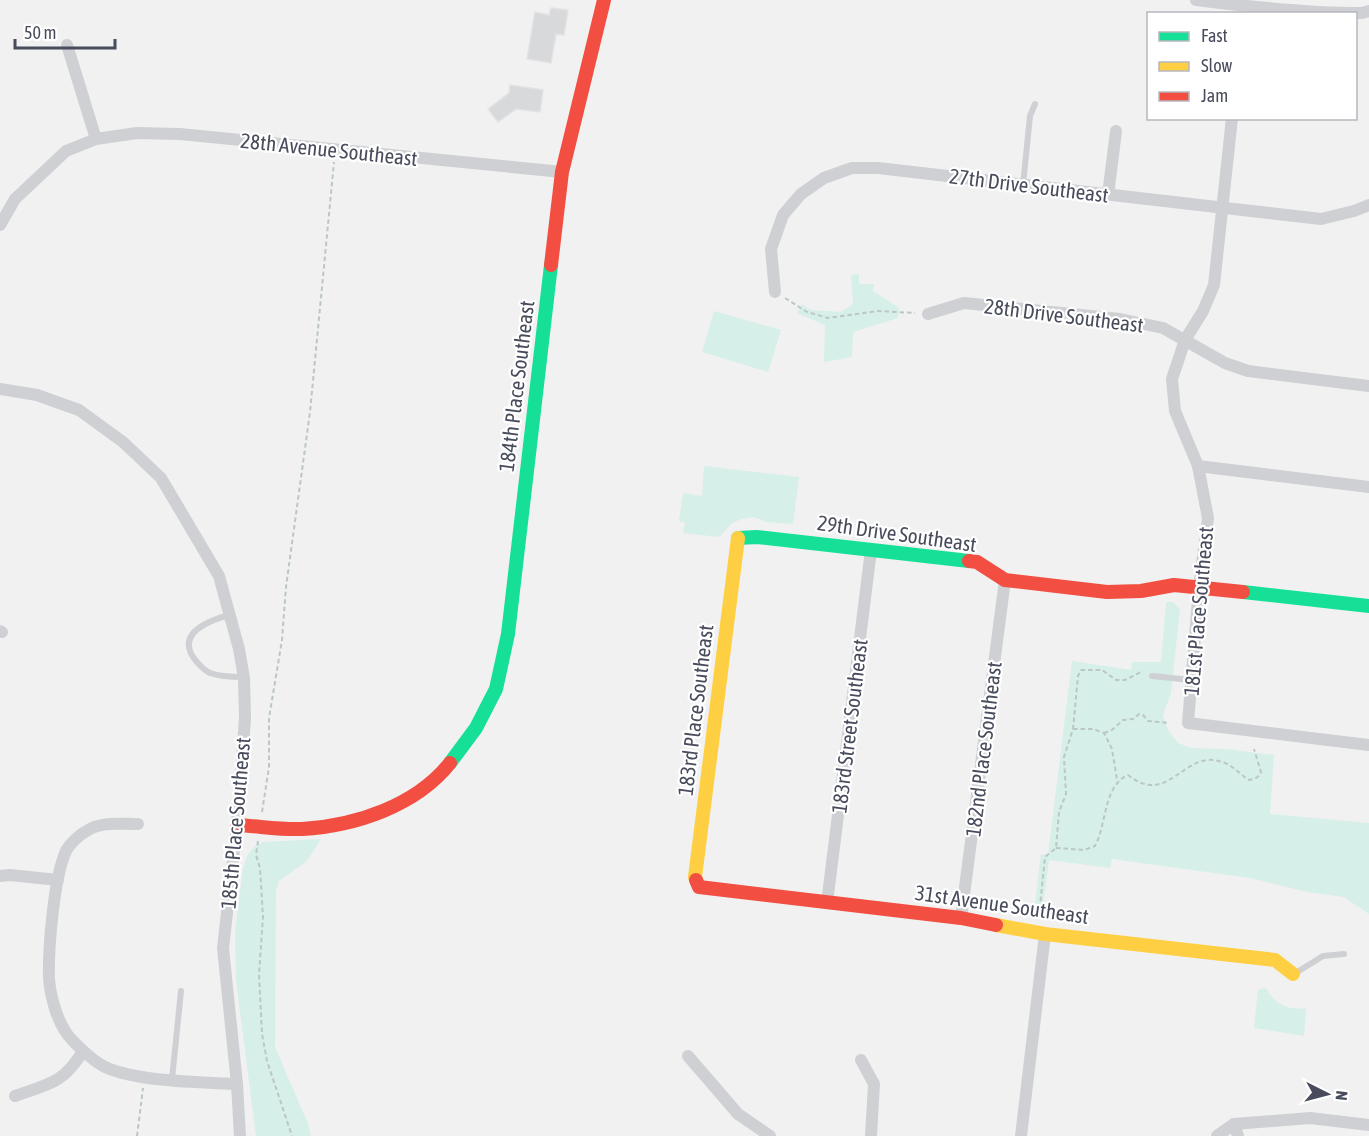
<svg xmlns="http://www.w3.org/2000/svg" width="1369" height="1136" viewBox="0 0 1369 1136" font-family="'Asap Condensed',sans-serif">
<rect width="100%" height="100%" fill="#f1f1f1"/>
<g fill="#d6efe8">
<path d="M859 274V284H874L873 291 899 308 898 318 853 332 852 357 824 362 825 325 797 313 802 304 811 310 841 312 853 304 851 275Z"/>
<path d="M714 311 781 330 768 372 702 352Z"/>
<path d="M704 466 799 477 793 524 767 522 753 517 742 519 732 523 719 537 683 533 685 523 679 521 683 493 702 496Z"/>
<path d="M1166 602H1173L1180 609 1171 693 1163 715 1168 730 1178 743 1191 748 1225 749 1274 755 1270 814 1369 823V914L1344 897 1307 892 1250 878 1112 859 1110 868 1049 860 1042 914 1034 913 1041 854 1048 855 1072 661 1131 670 1132 662H1161Z"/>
<path d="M321 839 307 861 279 881 276 890 275 1047 308 1124 311 1136H256L236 980 235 933 243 869 247 856 254 847 263 842Z"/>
<path d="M1266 988C1274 1004 1288 1011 1306 1008L1304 1036 1254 1028 1258 990Z"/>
</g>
<g fill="#d8d9db" stroke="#e2e2e4" stroke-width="1.5">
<path d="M551 8 568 10 564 35 556 34 551 63 527 59 535 12 549 15Z"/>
<path d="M510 85 543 90 540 112 516 109 498 122 488 109 509 93Z"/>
</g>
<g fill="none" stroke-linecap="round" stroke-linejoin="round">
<g stroke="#bbc6c6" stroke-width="2" stroke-dasharray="4.5 3" stroke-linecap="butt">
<path d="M785 298 807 312 828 318 878 311 915 313"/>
<path d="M1073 729H1093L1104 733 1112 749 1117 780"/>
<path d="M1104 733 1112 730 1123 720 1133 719 1139 714 1143 715 1148 721 1169 723"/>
<path d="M262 812 269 767V718L282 640 286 587 310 412 334 162"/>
<path d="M258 841 256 855 260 868 263 917 259 974 262 1034 267 1061 292 1136"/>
<path d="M1056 848 1084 850 1095 846C1107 824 1103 786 1128 775 1169 808 1184 748 1222 762 1233 765 1239 774 1249 780 1255 779 1258 778 1261 772L1254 749"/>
<path d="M1039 916 1045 857 1056 848 1059 812 1066 794 1064 757 1073 729 1078 676 1081 670H1102L1116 680H1125L1143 671"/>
<path d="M137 1136 143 1088"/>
</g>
<g stroke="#cfd0d4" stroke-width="6">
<path d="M1023 185 1030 116 1035 104"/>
<path d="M229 615C211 620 177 632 193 657 198 664 202 669 210 673 221 677 232 677 243 677"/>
<path d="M1152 676 1191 680"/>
<path d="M1294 974 1323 956 1344 954"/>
<path d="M172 1079 181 991"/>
</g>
<g stroke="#cfd0d4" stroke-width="12">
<path d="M1196 0C1251 7 1307 13 1362 13L1369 11"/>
<path d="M67 45 96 139"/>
<path d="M1232 118 1214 285 1203 311 1185 340 1172 379 1175 411 1198 466 1208 518 1199 587 1188 723 1369 745"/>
<path d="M1108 195 1116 131"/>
<path d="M0 225 15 199 66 151 96 139 137 133 180 134 562 172"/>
<path d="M775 292 771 249 783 215 801 194 824 178 852 168H878L1321 219 1354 211 1369 205"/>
<path d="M928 314 964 303 1120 319 1163 328 1225 363 1248 371 1369 386"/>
<path d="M0 389 37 395 79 410 123 442 161 478 219 576 239 649 244 678 245 718 237 825 223 948 237 1084 240 1136"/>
<path d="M1198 466 1369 487"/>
<path d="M0 631 2 632"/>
<path d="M138 824C120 824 100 821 85 832 79 835 69 845 66 851 54 877 48 949 49 978 50 994 56 1017 65 1031 71 1041 94 1062 105 1067 138 1082 200 1082 237 1084"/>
<path d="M0 876 10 875 58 880"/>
<path d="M827 903 871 550"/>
<path d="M961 918 1005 580"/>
<path d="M688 1056 738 1114 770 1136"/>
<path d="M861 1060 874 1084 871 1136"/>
<path d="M15 1096C49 1084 64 1083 83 1051"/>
<path d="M1234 1124 1238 1136"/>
<path d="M1021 1136 1045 934"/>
<path d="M1217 1136 1234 1124 1310 1118 1369 1125"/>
</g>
<g stroke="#16e098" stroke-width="14">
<path d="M738 538 757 537 969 561"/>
<path d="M1243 592 1369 606"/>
<path d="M450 763 476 728 496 689 508 634 551 265"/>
</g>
<g stroke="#ffcf43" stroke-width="14">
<path d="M696 880 695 877 738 538"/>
<path d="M996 925 1045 934 1275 960 1293 974"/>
</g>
<g stroke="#f24e42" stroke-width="14">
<path d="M551 265 562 172 604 0"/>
<path d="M969 561 977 562 1005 580 1107 592 1141 591 1174 585 1243 592"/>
<path d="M237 825C258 826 281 830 302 829 355 826 416 806 450 763"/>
<path d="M696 880 699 887 961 918 996 925"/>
</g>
</g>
<g text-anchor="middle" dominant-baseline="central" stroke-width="4.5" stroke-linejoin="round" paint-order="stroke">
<g font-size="21" fill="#484c5c" stroke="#fff">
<text transform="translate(329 149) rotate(6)">28th Avenue Southeast</text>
<text transform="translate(1029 185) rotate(7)">27th Drive Southeast</text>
<text transform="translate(1064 315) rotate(7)">28th Drive Southeast</text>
<text transform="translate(516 386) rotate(-83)">184th Place Southeast</text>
<text transform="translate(897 533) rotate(8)">29th Drive Southeast</text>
<text transform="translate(1198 611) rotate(-85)">181st Place Southeast</text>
<text transform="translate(695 710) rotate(-83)">183rd Place Southeast</text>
<text transform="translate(849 726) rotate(-83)">183rd Street Southeast</text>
<text transform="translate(983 749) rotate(-83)">182nd Place Southeast</text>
<text transform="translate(235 823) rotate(-85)">185th Place Southeast</text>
<text transform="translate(1002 904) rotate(8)">31st Avenue Southeast</text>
</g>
</g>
<rect x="1147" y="12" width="210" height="108" fill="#ffffff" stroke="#b6b7be" stroke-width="1.5"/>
<rect x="1159" y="32" width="30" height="9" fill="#16e098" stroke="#b6b7be" stroke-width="1.5"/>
<text x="1201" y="42" font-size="18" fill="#484c5c">Fast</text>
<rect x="1159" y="62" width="30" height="9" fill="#ffcf43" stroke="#b6b7be" stroke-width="1.5"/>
<text x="1201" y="72" font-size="18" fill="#484c5c">Slow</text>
<rect x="1159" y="92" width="30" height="9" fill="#f24e42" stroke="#b6b7be" stroke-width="1.5"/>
<text x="1201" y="102" font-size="18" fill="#484c5c">Jam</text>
<g transform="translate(1327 1094) rotate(96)" stroke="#ffffff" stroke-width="4.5" paint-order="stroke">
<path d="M0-4.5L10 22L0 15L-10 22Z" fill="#484c5c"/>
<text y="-9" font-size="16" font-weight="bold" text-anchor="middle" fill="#484c5c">N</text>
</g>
<path d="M15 39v9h100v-9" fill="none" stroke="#484c5c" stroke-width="3"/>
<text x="24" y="39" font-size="18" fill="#484c5c" stroke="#ffffff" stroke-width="4.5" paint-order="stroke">50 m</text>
</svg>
